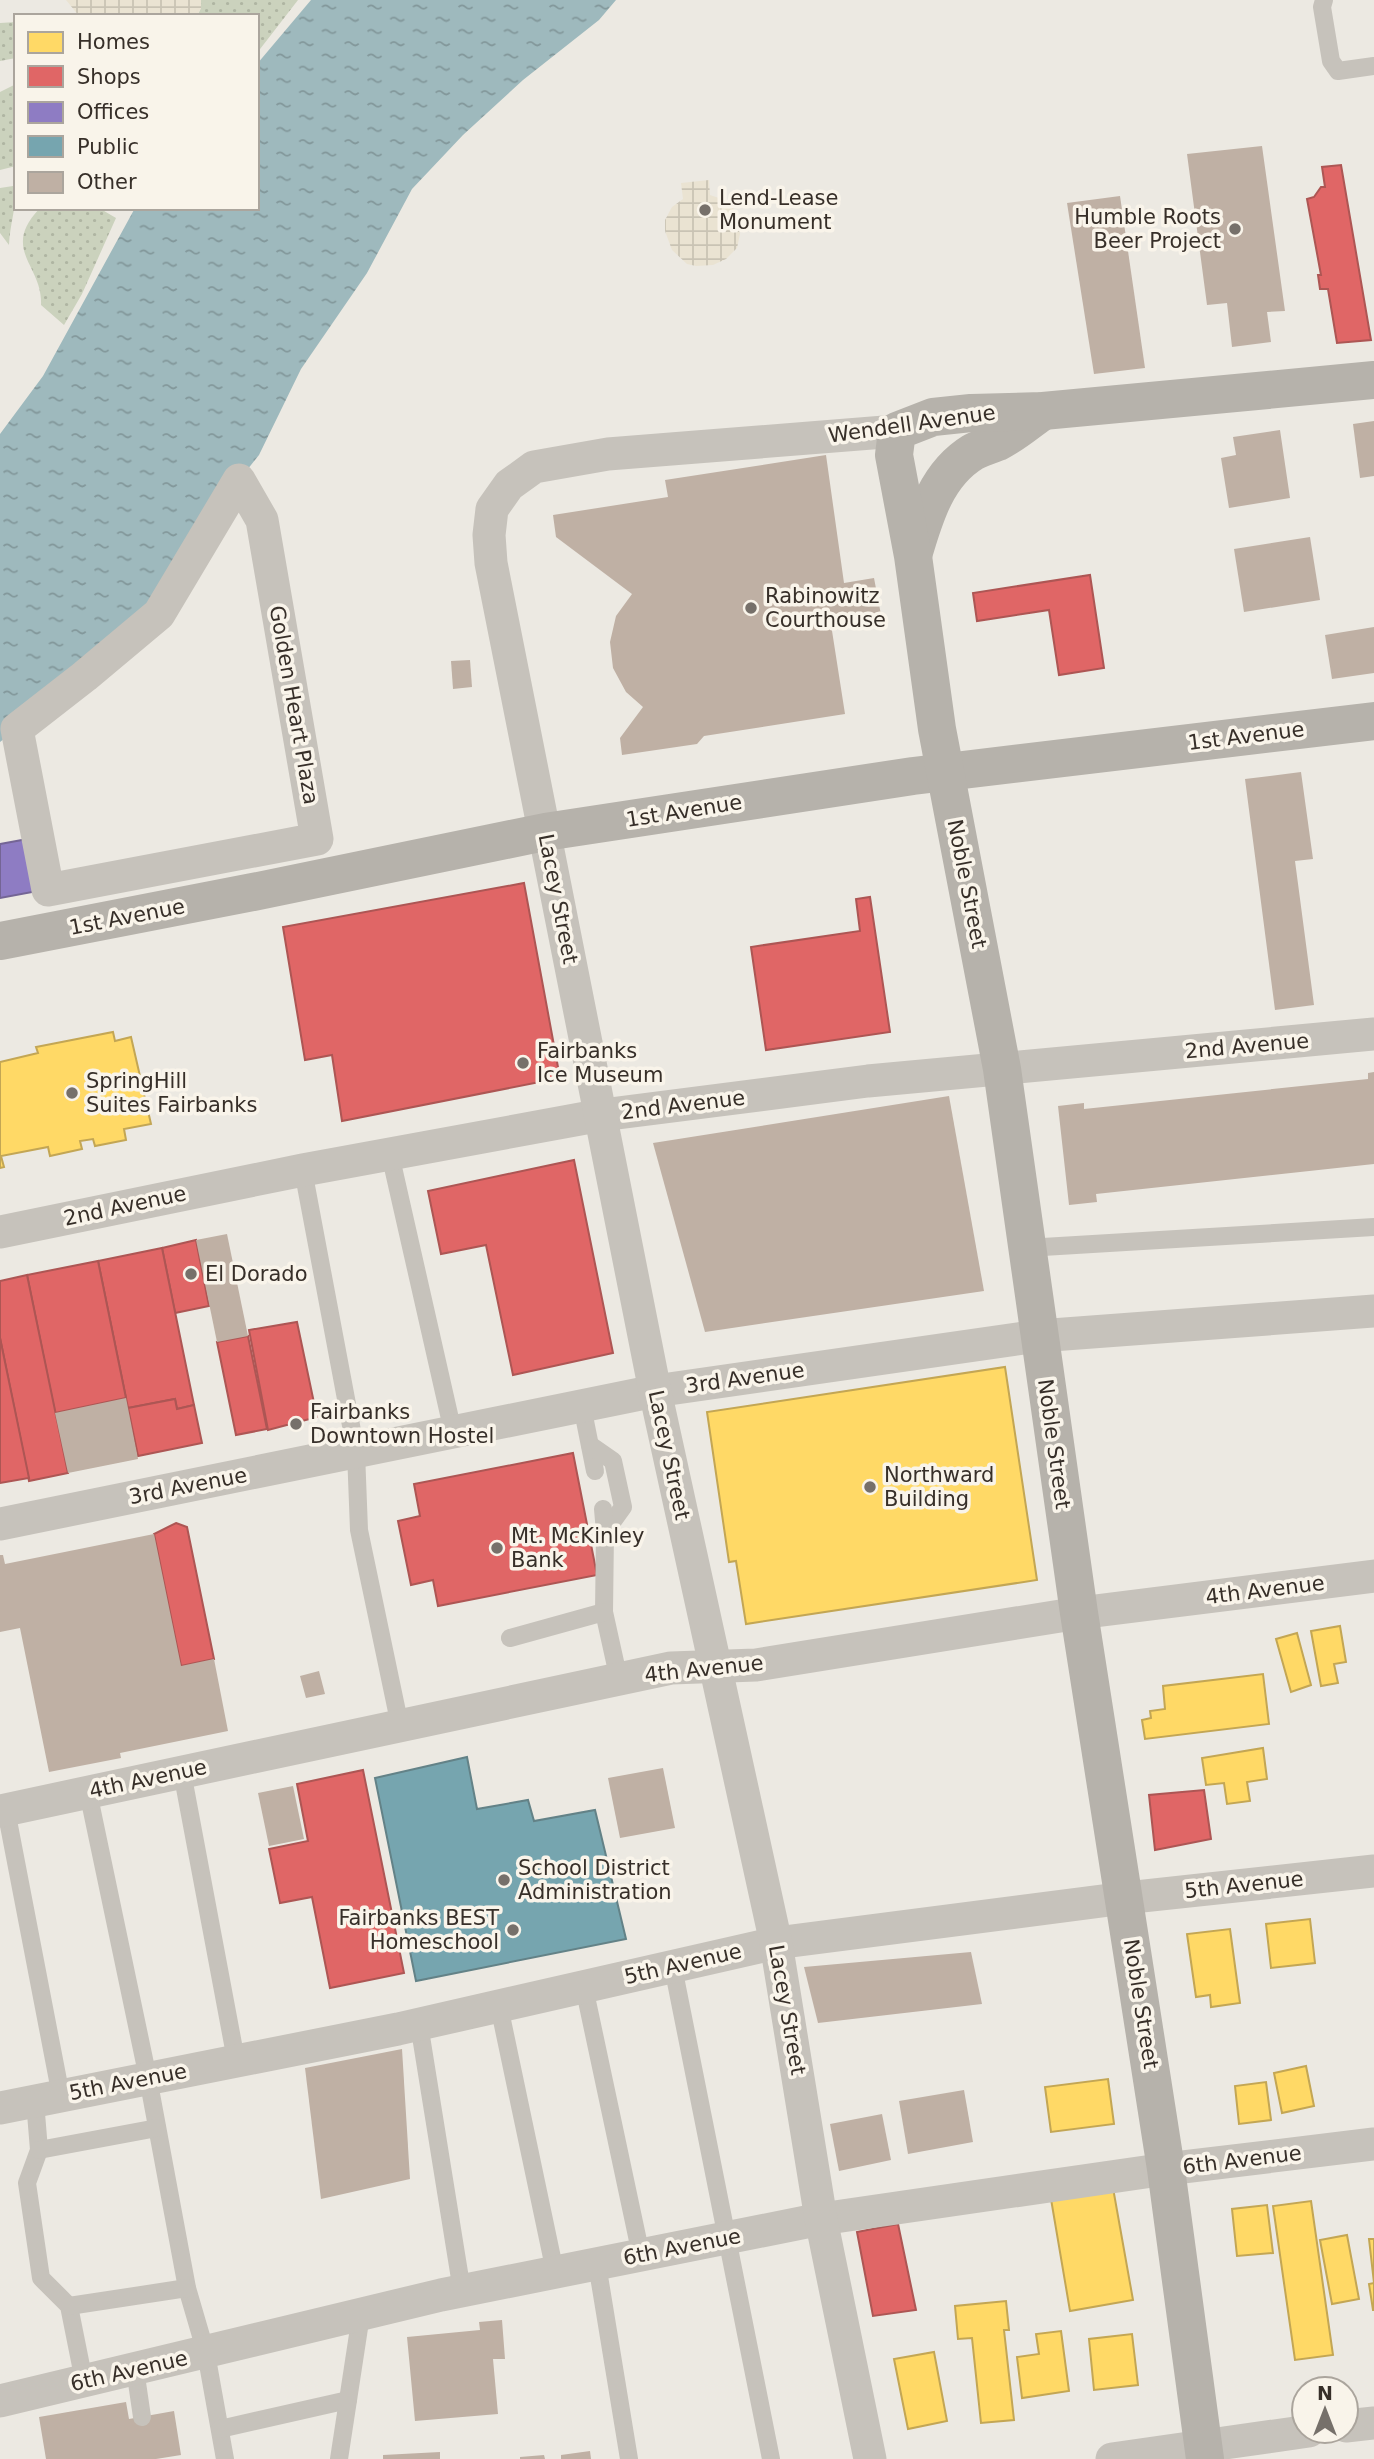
<svg xmlns="http://www.w3.org/2000/svg" width="1374" height="2459" viewBox="0 0 1374 2459" font-family="'DejaVu Sans',sans-serif">
<defs>
<pattern id="grass-dots" width="8" height="8" patternUnits="userSpaceOnUse" patternTransform="scale(1.75)"><rect width="8" height="8" fill="#cbd2bd"/><path d="M2 2h.1M6 6h.1" fill="none" stroke="#afb5a2" stroke-width="1.8" stroke-linecap="round"/></pattern>
<pattern id="plaza-grid" width="8" height="8" patternUnits="userSpaceOnUse" patternTransform="scale(1.75)"><rect width="8" height="8" fill="#eae3d2"/><path d="M0 4h8M4 0v8" fill="none" stroke="#c9c3b4"/></pattern>
<pattern id="water-ripples" width="26" height="14" patternUnits="userSpaceOnUse" patternTransform="scale(1.75)"><rect width="26" height="14" fill="#9eb9bd"/><path d="M2 4q2-2 4 0t4 0M15 11q2-2 4 0t4 0" fill="none" stroke="#82979a"/></pattern>
</defs>
<rect width="100%" height="100%" fill="#ece9e2"/>
<g fill="url(#grass-dots)">
<path d="M201 0H298L257 53V16H197L201 8Z"/>
<path d="M16 22V58L0 61V23Z"/>
<path d="M16 84V166L0 170V92Z"/>
<path d="M13 186 16 188C16 208 10 224 9 245L0 233V188Z"/>
<path d="M40 208H99L116 218 82 294 64 325 41 305C43 265 0 250 40 208Z"/>
</g>
<g fill="url(#plaza-grid)">
<path d="M66 0H201V8L197 16H79Z"/>
<path d="M709 180 710 195 725 200 733 208 738 219 740 234 737 248 726 259 713 265 696 266 687 264 672 250 665 231V220L672 207 683 199 681 183Z"/>
</g>
<path fill="url(#water-ripples)" d="M311 0H616L599 20 523 80 463 135 412 189 367 273 301 369 259 455 239 480 159 614 85 676 0 742V434L43 376 135 208H257V64Z"/>
<g fill="#ffd966" stroke="#c3a654" stroke-width="2">
<path d="M113 1032 115 1041 131 1037 151 1124 124 1129 126 1140 95 1146 93 1139 80 1141 82 1149 50 1156 48 1147 1 1156 4 1167 0 1168V1062L38 1053 36 1047Z"/>
<path d="M1005 1367 1037 1580 746 1624 736 1561 729 1562 707 1412Z"/>
<path d="M1340 1626 1346 1662 1334 1664 1338 1683 1321 1686 1311 1631Z"/>
<path d="M1297 1633 1311 1685 1291 1692 1276 1639Z"/>
<path d="M1263 1674 1269 1724 1145 1739 1142 1720 1151 1718 1150 1711 1165 1709 1163 1686Z"/>
<path d="M1263 1748 1267 1779 1247 1782 1250 1801 1227 1804 1224 1783 1206 1785 1202 1758Z"/>
<path d="M1310 1919 1315 1963 1271 1968 1266 1924Z"/>
<path d="M1230 1929 1240 2003 1211 2007 1210 1995 1196 1997 1187 1934Z"/>
<path d="M1306 2066 1314 2106 1282 2113 1274 2073Z"/>
<path d="M1108 2079 1114 2124 1051 2132 1045 2087Z"/>
<path d="M1266 2082 1271 2120 1239 2124 1235 2086Z"/>
<path d="M1113 2188 1133 2300 1070 2311 1051 2199Z"/>
<path d="M1311 2201 1333 2355 1295 2360 1273 2206Z"/>
<path d="M1267 2205 1273 2253 1237 2256 1232 2209Z"/>
<path d="M1347 2235 1359 2299 1332 2304 1320 2240Z"/>
<path d="M1369 2239H1374V2283Z"/>
<path d="M1374 2283V2310H1373L1369 2284Z"/>
<path d="M1006 2301 1009 2330H1004L1014 2420 981 2423 972 2338 958 2339 955 2306Z"/>
<path d="M1061 2331 1069 2391 1022 2398 1017 2357 1039 2354 1036 2334Z"/>
<path d="M1132 2334 1138 2385 1094 2390 1089 2339Z"/>
<path d="M934 2352 947 2421 908 2429 894 2359Z"/>
</g>
<g fill="#e06666" stroke="#ad5654" stroke-width="2">
<path d="M1341 165 1371 340 1337 343 1328 289H1320L1318 275H1321L1307 199 1314 197 1321 187H1325L1322 167Z"/>
<path d="M1090 575 1104 668 1059 675 1049 610 977 621 973 593Z"/>
<path d="M524 883 560 1078 342 1121 332 1055 305 1060 283 927Z"/>
<path d="M870 897 890 1032 766 1050 751 947 860 931 856 899Z"/>
<path d="M574 1160 613 1353 513 1375 486 1245 441 1254 428 1191Z"/>
<path d="M196 1240 209 1306 175 1313 162 1248Z"/>
<path d="M162 1248 194 1405 177 1409 175 1399 128 1408 98 1261Z"/>
<path d="M98 1261 126 1398 55 1413 27 1275Z"/>
<path d="M27 1275 68 1473 29 1481 0 1338V1281Z"/>
<path d="M297 1322 317 1417 268 1430 249 1330Z"/>
<path d="M248 1336 267 1429 236 1435 217 1342Z"/>
<path d="M0 1338 29 1478 0 1483Z"/>
<path d="M175 1399 177 1409 194 1405 202 1443 138 1456 128 1408Z"/>
<path d="M573 1453 597 1575 438 1606 433 1580 411 1585 398 1521 420 1516 414 1484Z"/>
<path d="M176 1523 187 1527 214 1659 181 1666 154 1534Z"/>
<path d="M363 1770 404 1973 330 1988 312 1897 280 1903 269 1849 308 1841 297 1784Z"/>
<path d="M1204 1790 1211 1839 1155 1850 1149 1795Z"/>
<path d="M898 2224 916 2310 873 2316 857 2232Z"/>
</g>
<path fill="#8e7cc3" stroke="#746595" stroke-width="2" d="M33 838 43 890 0 898V844Z"/>
<path fill="#76a5af" stroke="#638287" stroke-width="2" d="M467 1757 477 1809 528 1800 534 1821 595 1810 626 1939 416 1981 375 1778Z"/>
<g fill="#bfb0a4">
<path d="M1262 146 1285 311 1267 312 1271 342 1232 347 1227 303 1207 305 1187 154Z"/>
<path d="M1120 196 1145 368 1094 374 1067 203Z"/>
<path d="M1374 421V476L1360 478 1353 424Z"/>
<path d="M1280 430 1290 498 1229 508 1221 458 1236 455 1233 437Z"/>
<path d="M826 455 844 583 874 578 882 620 842 625 849 615 830 618 845 714 704 736 697 744 622 755 620 738 643 707 626 692 613 668 610 642 616 616 632 594 556 537 553 515 668 497 665 480Z"/>
<path d="M1310 537 1320 600 1244 612 1234 549Z"/>
<path d="M1374 627V673L1332 679 1325 635Z"/>
<path d="M470 660 472 687 453 689 451 661Z"/>
<path d="M1301 772 1313 859 1295 861 1314 1005 1275 1010 1245 779Z"/>
<path d="M1374 1072V1164L1096 1194 1097 1202 1069 1205 1058 1106 1084 1103V1109L1368 1079V1073Z"/>
<path d="M949 1096 984 1291 705 1332 653 1143Z"/>
<path d="M227 1234 248 1336 217 1342 196 1240Z"/>
<path d="M126 1398 138 1459 68 1473 55 1413Z"/>
<path d="M154 1534 181 1666 214 1659 228 1731 120 1753 121 1758 49 1772 20 1628 0 1632V1555H3L5 1564Z"/>
<path d="M319 1671 325 1694 306 1698 300 1676Z"/>
<path d="M663 1768 675 1828 620 1838 608 1778Z"/>
<path d="M293 1786 304 1839 269 1846 258 1793Z"/>
<path d="M971 1952 982 2004 818 2023 804 1967Z"/>
<path d="M402 2049 410 2179 321 2199 305 2068Z"/>
<path d="M964 2090 973 2142 908 2154 899 2101Z"/>
<path d="M882 2114 891 2160 839 2171 830 2124Z"/>
<path d="M502 2320 505 2359H493L498 2414 415 2421 407 2337 480 2330 479 2322Z"/>
<path d="M126 2402 129 2419 174 2411 181 2455 156 2459H46L39 2417Z"/>
<path d="M590 2451 591 2459H561V2455Z"/>
<path d="M440 2452V2459H383V2455Z"/>
<path d="M544 2455 545 2459H520V2457Z"/>
</g>
<g fill="none" stroke-linecap="round" stroke-linejoin="round">
<g stroke="#c6c2bb" stroke-width="18">
<path d="M1324 0 1322 7 1331 61 1338 71 1374 66"/>
<path d="M390 1154 453 1432"/>
<path d="M303 1170 356 1452 359 1530 400 1726"/>
<path d="M1026 1248 1374 1227"/>
<path d="M582 1406 595 1471"/>
<path d="M590 1445 613 1461 623 1507 605 1532"/>
<path d="M603 1509 605 1532 604 1612 619 1680"/>
<path d="M510 1638 604 1612"/>
<path d="M182 1772 236 2060"/>
<path d="M88 1792 148 2078 187 2288 206 2353 225 2459"/>
<path d="M6 1810 61 2096"/>
<path d="M673 1967 771 2459"/>
<path d="M584 1987 641 2255"/>
<path d="M499 2006 555 2272"/>
<path d="M419 2024 462 2291"/>
<path d="M35 2101 39 2150 27 2183 41 2278 69 2306 84 2381"/>
<path d="M39 2150 157 2128"/>
<path d="M597 2264 629 2459"/>
<path d="M69 2306 187 2288"/>
<path d="M135 2369 142 2417"/>
<path d="M220 2429 348 2400"/>
<path d="M339 2459 361 2315"/>
</g>
<g stroke="#c6c2bb" stroke-width="33">
<path d="M239 480 262 520 317 839 48 890 17 729 85 676 159 614Z"/>
<path d="M0 1232 303 1170 602 1115 868 1081 1374 1034"/>
<path d="M0 1524 655 1391 1038 1336 1374 1311"/>
<path d="M0 1811 671 1668 756 1665 1079 1613 1374 1576"/>
<path d="M0 2108 398 2029 776 1943 1125 1898 1374 1871"/>
<path d="M0 2401 441 2295 821 2219 1166 2169 1374 2144"/>
<path d="M1346 2426 1374 2423"/>
<path d="M870 2459 821 2219 776 1943 655 1391 491 563 489 535 492 509 509 485 534 467 608 454 897 431"/>
<path d="M1112 2459 1309 2431"/>
</g>
<g stroke="#b6b2ab" stroke-width="38">
<path d="M914 552C925 515 937 474 973 452 981 448 990 445 998 442 1014 434 1029 421 1043 411"/>
<path d="M0 941 253 892 545 832 913 776 1374 721"/>
<path d="M1205 2459 1166 2169 1079 1613 1002 1069 937 729 913 556 894 455 897 431 933 417 971 413 1043 411 1374 380"/>
</g>
</g>
<g fill="#76706a" stroke="#f9f4ea" stroke-width="2.5">
<circle cx="705" cy="210" r="7"/>
<circle cx="1235" cy="229" r="7"/>
<circle cx="751" cy="608" r="7"/>
<circle cx="523" cy="1063" r="7"/>
<circle cx="72" cy="1093" r="7"/>
<circle cx="191" cy="1274" r="7"/>
<circle cx="296" cy="1424" r="7"/>
<circle cx="870" cy="1487" r="7"/>
<circle cx="497" cy="1548" r="7"/>
<circle cx="504" cy="1880" r="7"/>
<circle cx="513" cy="1930" r="7"/>
</g>
<g text-anchor="middle" dominant-baseline="central" stroke-width="7" stroke-linejoin="round" paint-order="stroke">
<g font-size="21" fill="#372f29" stroke="#f9f4ea" text-anchor="start">
<text x="719" y="198">Lend-Lease<tspan x="719" dy="24">Monument</tspan></text>
<text x="1221" y="217" text-anchor="end">Humble Roots<tspan x="1221" dy="24">Beer Project</tspan></text>
<text x="765" y="596">Rabinowitz<tspan x="765" dy="24">Courthouse</tspan></text>
<text x="537" y="1051">Fairbanks<tspan x="537" dy="24">Ice Museum</tspan></text>
<text x="86" y="1081">SpringHill<tspan x="86" dy="24">Suites Fairbanks</tspan></text>
<text x="205" y="1274">El Dorado</text>
<text x="310" y="1412">Fairbanks<tspan x="310" dy="24">Downtown Hostel</tspan></text>
<text x="884" y="1475">Northward<tspan x="884" dy="24">Building</tspan></text>
<text x="511" y="1536">Mt. McKinley<tspan x="511" dy="24">Bank</tspan></text>
<text x="518" y="1868">School District<tspan x="518" dy="24">Administration</tspan></text>
<text x="499" y="1918" text-anchor="end">Fairbanks BEST<tspan x="499" dy="24">Homeschool</tspan></text>
</g>
<g font-size="21" fill="#372f29" stroke="#f9f4ea">
<text transform="translate(912 424) rotate(-8)">Wendell Avenue</text>
<text transform="translate(294 705) rotate(80)">Golden Heart Plaza</text>
<text transform="translate(1246 736) rotate(-7)">1st Avenue</text>
<text transform="translate(684 811) rotate(-9)">1st Avenue</text>
<text transform="translate(967 884) rotate(79)">Noble Street</text>
<text transform="translate(558 899) rotate(79)">Lacey Street</text>
<text transform="translate(127 917) rotate(-11)">1st Avenue</text>
<text transform="translate(1247 1046) rotate(-5)">2nd Avenue</text>
<text transform="translate(683 1105) rotate(-7)">2nd Avenue</text>
<text transform="translate(125 1206) rotate(-12)">2nd Avenue</text>
<text transform="translate(745 1378) rotate(-8)">3rd Avenue</text>
<text transform="translate(1054 1444) rotate(82)">Noble Street</text>
<text transform="translate(669 1455) rotate(78)">Lacey Street</text>
<text transform="translate(188 1486) rotate(-11)">3rd Avenue</text>
<text transform="translate(1265 1590) rotate(-7)">4th Avenue</text>
<text transform="translate(704 1669) rotate(-6)">4th Avenue</text>
<text transform="translate(148 1779) rotate(-12)">4th Avenue</text>
<text transform="translate(1244 1885) rotate(-6)">5th Avenue</text>
<text transform="translate(683 1964) rotate(-13)">5th Avenue</text>
<text transform="translate(1141 2004) rotate(81)">Noble Street</text>
<text transform="translate(787 2010) rotate(80)">Lacey Street</text>
<text transform="translate(128 2082) rotate(-11)">5th Avenue</text>
<text transform="translate(1242 2160) rotate(-7)">6th Avenue</text>
<text transform="translate(682 2247) rotate(-11)">6th Avenue</text>
<text transform="translate(129 2371) rotate(-13)">6th Avenue</text>
</g>
</g>
<rect x="14" y="14" width="245" height="196" fill="#f9f4ea" stroke="#aba59d" stroke-width="2"/>
<rect x="28" y="32" width="35" height="21" fill="#ffd966" stroke="#aba59d" stroke-width="2"/>
<text x="77" y="49" font-size="21" fill="#372f29">Homes</text>
<rect x="28" y="66" width="35" height="21" fill="#e06666" stroke="#aba59d" stroke-width="2"/>
<text x="77" y="84" font-size="21" fill="#372f29">Shops</text>
<rect x="28" y="102" width="35" height="21" fill="#8e7cc3" stroke="#aba59d" stroke-width="2"/>
<text x="77" y="119" font-size="21" fill="#372f29">Offices</text>
<rect x="28" y="136" width="35" height="21" fill="#76a5af" stroke="#aba59d" stroke-width="2"/>
<text x="77" y="154" font-size="21" fill="#372f29">Public</text>
<rect x="28" y="172" width="35" height="21" fill="#bfb0a4" stroke="#aba59d" stroke-width="2"/>
<text x="77" y="189" font-size="21" fill="#372f29">Other</text>
<g transform="translate(1325 2410)"><circle r="33" fill="#f9f4ea" stroke="#aba59d" stroke-width="2"/>
<path d="M0-5L12 26L0 18L-12 26Z" fill="#76706a"/>
<text y="-10" font-size="19" font-weight="bold" text-anchor="middle" fill="#372f29">N</text>
</g>
</svg>
